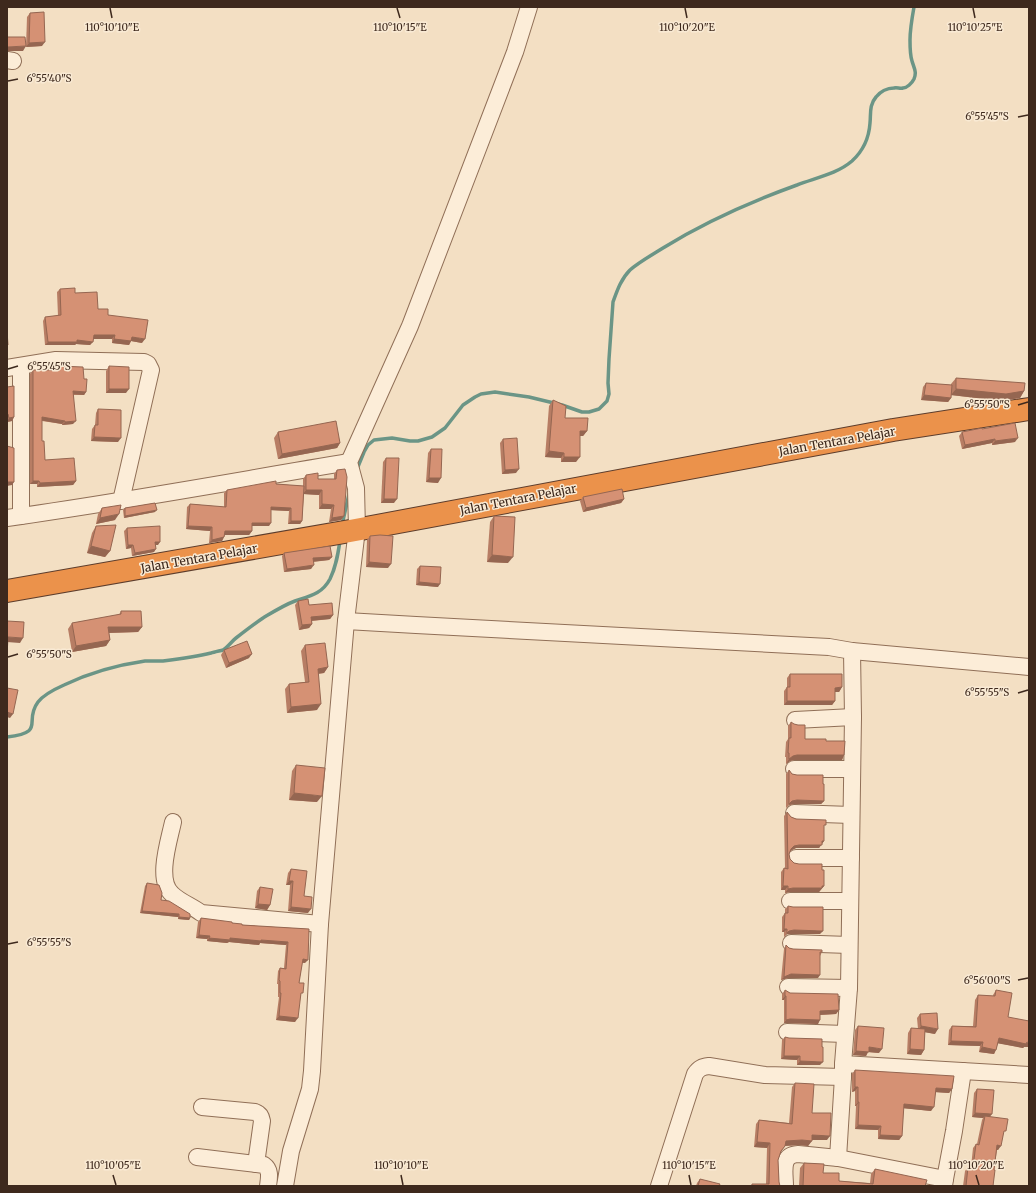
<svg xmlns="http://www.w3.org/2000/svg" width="1036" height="1193" viewBox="0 0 1036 1193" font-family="Merriweather,serif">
<rect width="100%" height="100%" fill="#f3dfc3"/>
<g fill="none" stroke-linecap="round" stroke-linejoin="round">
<g stroke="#6b9586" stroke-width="3.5">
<path d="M357 469 364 452 368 445 374 440 392 438 410 441H418L432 437 445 428 463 405 475 397 481 394 495 392 529 397 562 405 582 412H589L599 409 607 401 609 394 608 383 609 359 613 302C617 291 621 279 630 270 639 262 652 255 663 248 705 222 750 202 797 185 815 178 837 174 852 161 863 151 869 138 870 123 871 114 869 105 876 97 880 92 887 88 894 88 897 87 900 89 903 88 907 88 912 83 914 79 917 72 914 68 912 61 910 55 910 47 910 40 910 29 912 18 914 7"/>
<path d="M342 525 349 494"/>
<path d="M7 737C47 732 23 722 38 702 44 694 55 689 64 685 89 673 117 665 145 661 151 661 157 661 163 661 179 659 195 657 211 653 214 652 219 651 223 650 228 647 232 641 236 638 245 631 254 624 263 618 273 612 284 605 295 601 310 596 322 594 330 579 336 567 338 554 340 541"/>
</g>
<defs>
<g id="minor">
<path d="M7 60 13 61"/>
<path d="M21 366V516"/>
<path d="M7 368 56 360 144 362 148 364 151 370 121 501"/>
<path d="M7 518C122 502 235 481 349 462"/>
<path d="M346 621 416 625 829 647 852 651 853 717 849 988 843 1064V1077L838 1158"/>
<path d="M852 651 1029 667"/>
<path d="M795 720 853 717"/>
<path d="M794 769H852"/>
<path d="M794 813 851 815"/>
<path d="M173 822C169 841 156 880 172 894 180 902 192 906 201 913L320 924"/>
<path d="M796 858H851"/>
<path d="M790 901H850"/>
<path d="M791 943 849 945"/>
<path d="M788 987 849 988"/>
<path d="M787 1032 845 1034"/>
<path d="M843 1064 1029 1075"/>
<path d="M202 1107 255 1112C260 1114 261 1116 262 1121L256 1164"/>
<path d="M197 1157 264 1165C271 1170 269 1178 268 1186"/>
<path d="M945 1179 954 1131 963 1071"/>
<path d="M285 1186 291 1151 310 1089 312 1071 320 924 346 621 357 529 356 488 349 462 410 326 515 52 529 7"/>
<path d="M659 1186 695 1074C699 1068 702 1067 709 1066L765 1075 843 1077"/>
<path d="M785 1186C785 1172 780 1155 798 1154L838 1158 945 1179 944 1186"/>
</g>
<path id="highway" d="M7 591 350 531 893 430 1029 409"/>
</defs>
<use href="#minor" stroke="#906f57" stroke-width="18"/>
<use href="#highway" stroke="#5d3d2c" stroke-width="24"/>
<use href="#minor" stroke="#fcedd8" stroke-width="16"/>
<use href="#highway" stroke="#eb924b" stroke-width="22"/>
</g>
<g fill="#b77d64">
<path d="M30 13 42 46 26 47 27 17Z"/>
<path d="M60 289 75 293 98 309 108 315 142 343 131 341 129 345 112 343V339H93L90 345 76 344 75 345H45L43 321 45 317 58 316 57 292Z"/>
<path d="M59 366 84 379 86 392 84 395H74L73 424 62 425V424L42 421V441L45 460 76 481 73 485 37 487V484H30V374L33 370H57Z"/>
<path d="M109 366 126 393H106V371Z"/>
<path d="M956 378 1024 391 1020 398 1002 401 951 395V398L948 402 921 400 923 387 926 383 951 385V384Z"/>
<path d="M7 387 14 417 12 421 7 422Z"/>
<path d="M553 400 565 418 587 431 583 436H580L576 462H561V458L545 457 549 406Z"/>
<path d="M98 409 118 442 91 441 92 429 95 425 96 413Z"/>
<path d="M982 429 1015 442 992 445V443L962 449 959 436 962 432Z"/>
<path d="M278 432 340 443 337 448 278 459 274 438Z"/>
<path d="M503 439 516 473 502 474 500 443Z"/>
<path d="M431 449 438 483 426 482 428 453Z"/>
<path d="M386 458 394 503H381L383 462Z"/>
<path d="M337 470 344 516 341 520 329 522 331 509H319V495L304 494 302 521 300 524H288L289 511 271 510 269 526H252V531L249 535H225L222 541 209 543 210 531 186 529 187 507 190 504 224 507V493L227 490 276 484 303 486V479L306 475 318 479H334V474Z"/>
<path d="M583 497 624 499 621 503 583 512 580 501Z"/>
<path d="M102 508 115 520 96 524 98 514Z"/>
<path d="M125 508 155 512 124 518 123 510Z"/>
<path d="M494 516 508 563 487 562 490 522Z"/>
<path d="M96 526 110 551 105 557 87 553 92 533Z"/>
<path d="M127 528 158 545H156L154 552 132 556 131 548 126 549 124 531Z"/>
<path d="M370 536 388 568 366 567 367 540Z"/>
<path d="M284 553 332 557 329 560 313 562 311 569 284 572 282 556Z"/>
<path d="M420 566 438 587 416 585 417 569Z"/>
<path d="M298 601 309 605 333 615 330 619 312 621V624L309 628 299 630 295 605Z"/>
<path d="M121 611 142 627 138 632 109 633 110 640 106 646 72 652 68 629 72 623 119 615Z"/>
<path d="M305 645 328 667 324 673 318 674 317 710 287 713 285 689 289 684 305 682 301 651Z"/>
<path d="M224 650 249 658 226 668 221 655Z"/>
<path d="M790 674 842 687 839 692H835V701L832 705H784V691L787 687V678Z"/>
<path d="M791 722 805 739 826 741 844 755 842 760H794L790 761 786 764V757H785L786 742 788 739V726Z"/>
<path d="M296 765 317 802 289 800 292 771Z"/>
<path d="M789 770 792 774 823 784 824 801 821 804H794L789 805 786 808V774Z"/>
<path d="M787 812 791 817 824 828V841L819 848H796L790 851 789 854 790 859 794 863 822 870 824 886 819 892H790L785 893V890H781V872L784 868H785L784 816Z"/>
<path d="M291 869 304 896 308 913 288 911 290 885H286L288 873Z"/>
<path d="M147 883 161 900 190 918 189 920 178 919V917L140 913 145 886Z"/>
<path d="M260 887 270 905 267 910 255 908 257 891Z"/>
<path d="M788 906 820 934H787L784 937V932H782V917L785 913V909Z"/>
<path d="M201 918 242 925 309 929 305 963H302L299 983 301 997H300L295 1022 276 1020 279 997H278V984H277L278 971 280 968H284L286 945 260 943 259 945 229 942 227 943 207 941V939L196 938 198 922Z"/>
<path d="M786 945 789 948 793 949 822 952 820 956 818 978H788L781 980 784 949Z"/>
<path d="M785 990 790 993 839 1010 836 1014 820 1015 818 1024 787 1023H784V1000H782V994Z"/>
<path d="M996 990 1008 1017 1024 1047 1023 1048 998 1043 994 1054 979 1052 980 1046 948 1045 949 1030 952 1026H973L975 1000 978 995 993 996V995Z"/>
<path d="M920 1014 935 1034 925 1032 924 1050 921 1055 907 1054 908 1033 911 1028 918 1029 917 1018Z"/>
<path d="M858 1026 879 1053 868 1052 866 1056 853 1055 855 1030Z"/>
<path d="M785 1037 820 1065H797V1060L781 1059 782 1040Z"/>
<path d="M855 1070 952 1089 949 1093 936 1092 931 1111 903 1108 902 1136 899 1140 878 1139V1130L855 1129 856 1106H855V1091L852 1092V1074Z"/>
<path d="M795 1083 827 1140H812L808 1146 799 1145 785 1146 781 1152 778 1160 779 1182 780 1186H751L752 1184H766L767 1148 754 1147 756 1124 759 1120 789 1123 792 1087Z"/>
<path d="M977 1089 990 1116 1003 1136 998 1150H997L994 1170 993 1186H963L965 1171 968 1167H971L973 1148 976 1144H977L982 1120 983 1118 972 1117 974 1093Z"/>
<path d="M804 1163 839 1181 870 1183 871 1174 875 1169 925 1186H799L800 1168Z"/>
<path d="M700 1179 719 1186H696L697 1183Z"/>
</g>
<g fill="#956651">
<path d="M45 42 42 46 26 47 29 43Z"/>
<path d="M26 46 23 51H7V47Z"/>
<path d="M94 335H115L112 339H91Z"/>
<path d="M132 337 145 339 142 343 131 341 129 345 112 343 114 339Z"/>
<path d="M77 340 93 342 90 345 76 344 75 345H45L48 342Z"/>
<path d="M109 389H129L126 393H106Z"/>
<path d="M956 389 1024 391 1020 398 1002 401 951 395Z"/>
<path d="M73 391 86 392 84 395 71 394Z"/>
<path d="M924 395 951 398 948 402 921 400Z"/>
<path d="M14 417 12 421 7 422 9 418Z"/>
<path d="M42 417 65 421 62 424 39 420Z"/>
<path d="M76 421 73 424 62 425 65 422Z"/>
<path d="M580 431H587L583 436H576Z"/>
<path d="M94 437 121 438 118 442 91 441Z"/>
<path d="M1018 438 1015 442 992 445 995 441Z"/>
<path d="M995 439 992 443 962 449 965 445Z"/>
<path d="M340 443 337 448 278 459 282 454Z"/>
<path d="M549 451 564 453 561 458 545 457Z"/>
<path d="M564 457H580L576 462H561Z"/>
<path d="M519 469 516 473 502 474 505 470Z"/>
<path d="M429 478H441L438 483 426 482Z"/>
<path d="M33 481H39L37 484H30Z"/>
<path d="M76 481 73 485 37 487 40 483Z"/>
<path d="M7 482H14L12 485 7 486Z"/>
<path d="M306 490H322L319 495 303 494Z"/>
<path d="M384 499H397L394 503H381Z"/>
<path d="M624 499 621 503 583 512 586 508Z"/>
<path d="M322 504 334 505 331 509H319Z"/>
<path d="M271 507 291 508 289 511 268 510Z"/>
<path d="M157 510 155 512 124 518 125 516Z"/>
<path d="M119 514 115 520 96 524 100 518Z"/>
<path d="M344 516 341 520 329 522 332 518Z"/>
<path d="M291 521H302L300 524H288Z"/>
<path d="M252 523H271L269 526H250Z"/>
<path d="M188 526 212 527 210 531 186 529Z"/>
<path d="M225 531H252L249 535H223Z"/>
<path d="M224 537 222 541 209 543 212 540Z"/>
<path d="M155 542H160L158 545H153Z"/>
<path d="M128 545H133L131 548 126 549Z"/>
<path d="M91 546 110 551 105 557 87 553Z"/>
<path d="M156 549 154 552 132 556 135 553Z"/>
<path d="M492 555 513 557 508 563 487 562Z"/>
<path d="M332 557 329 560 310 562 313 558Z"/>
<path d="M369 562 391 564 388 568 366 567Z"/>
<path d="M314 565 311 569 284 572 287 569Z"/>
<path d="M419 582 440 584 438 587 416 585Z"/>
<path d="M333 615 330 619 308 621 311 617Z"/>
<path d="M312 624 309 628 299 630 302 625Z"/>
<path d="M108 627H142L138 632 104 633Z"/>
<path d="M8 637 23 638 20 643 7 642Z"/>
<path d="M110 640 106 646 72 652 76 646Z"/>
<path d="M252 654 249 658 226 668 229 663Z"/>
<path d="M328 667 324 673 314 674 318 669Z"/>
<path d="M842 687 839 692H832L835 688Z"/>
<path d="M787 701H835L832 705H784Z"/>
<path d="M321 704 317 710 287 713 291 707Z"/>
<path d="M7 712 13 714 10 718 7 717Z"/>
<path d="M797 755H844L842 760H794L790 761 786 764 789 759 793 756Z"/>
<path d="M294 793 322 796 317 802 289 800Z"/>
<path d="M797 800 824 801 821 804H794L789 805 786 808 792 801Z"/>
<path d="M822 841H824L819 848H796L792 850 788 853 791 849 794 846Z"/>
<path d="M289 881H293L290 885H286Z"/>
<path d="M783 886H788L785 890H781Z"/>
<path d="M824 886 819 892H790L785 893 788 889 793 888Z"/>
<path d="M258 904 270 905 267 910 255 908Z"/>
<path d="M291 907 311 909 308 913 288 911Z"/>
<path d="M142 911 179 914 178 917 140 913Z"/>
<path d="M179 917 190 918 189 920 178 919Z"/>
<path d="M784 929H787L784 932H782Z"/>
<path d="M794 930 823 931 820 934H787L784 937 787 933 789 931Z"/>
<path d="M199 935 210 936 207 939 196 938Z"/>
<path d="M209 938H230L288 942 286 945 260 943 259 945 229 942 227 943 207 941Z"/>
<path d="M303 959 308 960 305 963 300 962Z"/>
<path d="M791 974 820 975 818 978H788L781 980 784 977Z"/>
<path d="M785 996H786L784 1000H782Z"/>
<path d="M839 1010 836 1014 818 1015 820 1011Z"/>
<path d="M279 1016 298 1018 295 1022 276 1020Z"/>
<path d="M790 1019 820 1020 818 1024 787 1023H784L786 1020Z"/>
<path d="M921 1026 938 1029 935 1034 918 1031Z"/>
<path d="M999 1038 1029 1043V1047H1024L1023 1048 996 1043Z"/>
<path d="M951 1041 983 1042 980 1046 948 1045Z"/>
<path d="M869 1047 882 1049 879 1053 868 1052 866 1056 853 1055 856 1051Z"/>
<path d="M982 1047 996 1050 994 1054 979 1052Z"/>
<path d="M910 1049 924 1050 921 1055 907 1054Z"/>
<path d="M784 1056H800L797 1060 781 1059Z"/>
<path d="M800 1061 823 1062 820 1065H797Z"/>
<path d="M855 1087H858L855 1091 852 1092Z"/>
<path d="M936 1088 952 1089 949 1093 933 1092Z"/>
<path d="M858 1102H859L856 1106H855Z"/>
<path d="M904 1104 934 1107 931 1111 901 1108Z"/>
<path d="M975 1113 992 1114 989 1118 985 1116 983 1118 972 1117Z"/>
<path d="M858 1125 881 1126 878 1130 855 1129Z"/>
<path d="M812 1135 830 1136 827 1140H809Z"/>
<path d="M880 1135 902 1136 899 1140 878 1139Z"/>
<path d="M802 1140 812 1141 808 1146 799 1145 783 1146 786 1141Z"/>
<path d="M757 1142 770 1143 767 1148 754 1147Z"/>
<path d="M997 1145 1001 1146 998 1150 994 1149Z"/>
</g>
<g fill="#d59174" stroke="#956651">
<path d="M44 12 45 42 29 43 30 13Z"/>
<path d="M7 37H25L26 46 7 47Z"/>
<path d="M75 288V293L97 292 98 309H108V315L148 320 145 339 132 337 131 341 114 339 115 335H94L93 342 77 340V342H48L45 317 61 315 60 289Z"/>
<path d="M7 331 8 345H7Z"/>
<path d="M59 366 83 367 84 379H87L86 392 73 391 76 421 65 422V421L42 417V441H44L45 460 74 458 76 481 40 483 39 481H33V370H59Z"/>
<path d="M109 366 129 367V389H109Z"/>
<path d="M956 378 1025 383 1024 391 1006 394 956 389Z"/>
<path d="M926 383 952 385 951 398 924 395Z"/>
<path d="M14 386V417L9 418 8 414H7V387Z"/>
<path d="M553 400 566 406 565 418H588L587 431H580V457H564V453L549 451Z"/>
<path d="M98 409 121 410V438L94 437 95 425H98Z"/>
<path d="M336 421 340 443 282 454 278 432Z"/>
<path d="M1015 423 1018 438 995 441V439L965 445 962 432 982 428V429Z"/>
<path d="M517 438 519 469 505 470 503 439Z"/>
<path d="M7 446 14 448V482H7Z"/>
<path d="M431 449H442L441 478H429Z"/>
<path d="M386 458H399L397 499H384Z"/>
<path d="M345 469 347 477 344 516 332 518 334 505 322 504V490H306V475L318 473V479H336L337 470Z"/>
<path d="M276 481V484L304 486 302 521H291V508L271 507V523H252V531H225L224 537 212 540V527L188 526 190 504 226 507 227 490Z"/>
<path d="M622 489 624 499 586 508 583 497Z"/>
<path d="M155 503 157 510 125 516V508Z"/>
<path d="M121 505 119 514 100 518 102 508Z"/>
<path d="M494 516 515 517 513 557 492 555Z"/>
<path d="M116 525 110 551 91 546 96 526Z"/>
<path d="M160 526V542H155L156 549 135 553 133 545H128L127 528Z"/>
<path d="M380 535 393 536 391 564 369 562 370 536Z"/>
<path d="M330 546 332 557 313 558 314 565 287 569 284 553Z"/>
<path d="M420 566 441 567 440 584 419 582Z"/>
<path d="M308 599 309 605 332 603 333 615 311 617 312 624 302 625 298 601Z"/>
<path d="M121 611H141L142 627H108L110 640 76 646 72 623 121 614Z"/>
<path d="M7 621 24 622 23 638 8 637 7 656Z"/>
<path d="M247 641 252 654 229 663 224 650Z"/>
<path d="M325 643 328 667 318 669 321 704 291 707 289 684 309 682 305 645Z"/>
<path d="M790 674H842V687L835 688V701H787V687H790Z"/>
<path d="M7 688 18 690 13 714 7 712Z"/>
<path d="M791 722 794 724 798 725H805V739H826V741H845L844 755H797L793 756 789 759V753H788L789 738H791Z"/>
<path d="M296 765 325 768 322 796 294 793Z"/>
<path d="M789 770 792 774 797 775H823V784H824V801L797 800 792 801 789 804Z"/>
<path d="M787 812 791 817 796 819 826 820V825H824V841H822V845H799L794 846 791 849 789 854 790 859 794 863 799 864H822V870H824V886H822V888H793L788 889V886H783L784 868 788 869Z"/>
<path d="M291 869 307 871 304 896 312 897 311 909 291 907 293 881H289Z"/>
<path d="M147 883 159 885 162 893 161 900 169 901 190 914V918L179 917V914L142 911Z"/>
<path d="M260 887 273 889 270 905 258 904Z"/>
<path d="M788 906 793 907H823V931L794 930 789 931 787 933V929H784L785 913H788Z"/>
<path d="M201 918 232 922V923L242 924V925L309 929 308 960 303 959 299 983H304L303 993H301L298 1018 279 1016 281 993H280V981L279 980 280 968 286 969 288 942 261 940V941L230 938V940L209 938 210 936 199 935Z"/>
<path d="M786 945 789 948 793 949 822 950V952H820V975L791 974 784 977Z"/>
<path d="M785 990 790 993 838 994 839 1010 820 1011V1020L790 1019 786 1020V996H785Z"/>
<path d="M996 990 1012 993 1008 1017 1029 1021V1043L1027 1042 1026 1044 999 1038 996 1050 982 1047 983 1042 951 1041 952 1026 976 1027 978 995 995 996Z"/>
<path d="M937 1013 938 1029 921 1026 920 1014Z"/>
<path d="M858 1026 884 1028 882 1049 869 1047V1052L856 1051Z"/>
<path d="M911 1028 925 1029 924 1050 910 1049Z"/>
<path d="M785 1037 789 1038 822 1039V1047H823V1062L800 1061V1056H784Z"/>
<path d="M855 1070 954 1076 952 1089 936 1088 934 1107 904 1104 902 1136 880 1135 881 1126 858 1125 859 1102H858V1087H855Z"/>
<path d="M795 1083 814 1084 812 1113H831L830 1136 812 1135V1141L802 1140 786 1141 785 1146 781 1151 778 1160 779 1182 780 1186H752V1184H769L770 1143 757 1142 759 1120 792 1124Z"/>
<path d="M977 1089 994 1090 992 1114 975 1113Z"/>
<path d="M985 1116 1008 1119 1006 1131H1004L1001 1146 997 1145 994 1170H995L993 1186H966L968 1167H973L976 1144 979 1145Z"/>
<path d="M804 1163 824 1164 823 1173H839V1181L873 1184 875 1169 927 1180 925 1186H803Z"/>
<path d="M700 1179 720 1184 719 1186H698Z"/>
</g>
<path fill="none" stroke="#3e291d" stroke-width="1.5" d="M110 8 112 18M397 8 400 18M685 8 687 18M973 8 975 18M8 81 18 79M1018 117 1028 115M8 369 18 366M1018 405 1028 402M8 657 18 654M1018 693 1028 690M8 944 18 942M1018 980 1028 978M113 1175 116 1185M401 1175 403 1185M689 1175 691 1185M976 1175 979 1185"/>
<g text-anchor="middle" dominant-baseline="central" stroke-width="3" stroke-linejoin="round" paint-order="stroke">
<g font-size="12" fill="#3e291d" stroke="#f9ead4">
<text transform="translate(837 441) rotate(-10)">Jalan Tentara Pelajar</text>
<text transform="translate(518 499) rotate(-11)">Jalan Tentara Pelajar</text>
<text transform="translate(199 558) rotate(-10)">Jalan Tentara Pelajar</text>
</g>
</g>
<g font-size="10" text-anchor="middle" fill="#3e291d" stroke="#f9ead4" stroke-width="3" stroke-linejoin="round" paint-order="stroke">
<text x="975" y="31">110°10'25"E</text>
<text x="112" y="31">110°10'10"E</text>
<text x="400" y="31">110°10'15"E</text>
<text x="687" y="31">110°10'20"E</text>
<text x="49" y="82">6°55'40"S</text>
<text x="987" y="120">6°55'45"S</text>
<text x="49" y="370">6°55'45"S</text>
<text x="987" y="408">6°55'50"S</text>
<text x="49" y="658">6°55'50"S</text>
<text x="987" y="696">6°55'55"S</text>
<text x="49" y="946">6°55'55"S</text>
<text x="987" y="984">6°56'00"S</text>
<text x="113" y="1169">110°10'05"E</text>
<text x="401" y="1169">110°10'10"E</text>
<text x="689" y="1169">110°10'15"E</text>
<text x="976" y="1169">110°10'20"E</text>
</g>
<rect width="1036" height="1193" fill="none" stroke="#3e291d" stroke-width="16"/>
</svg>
